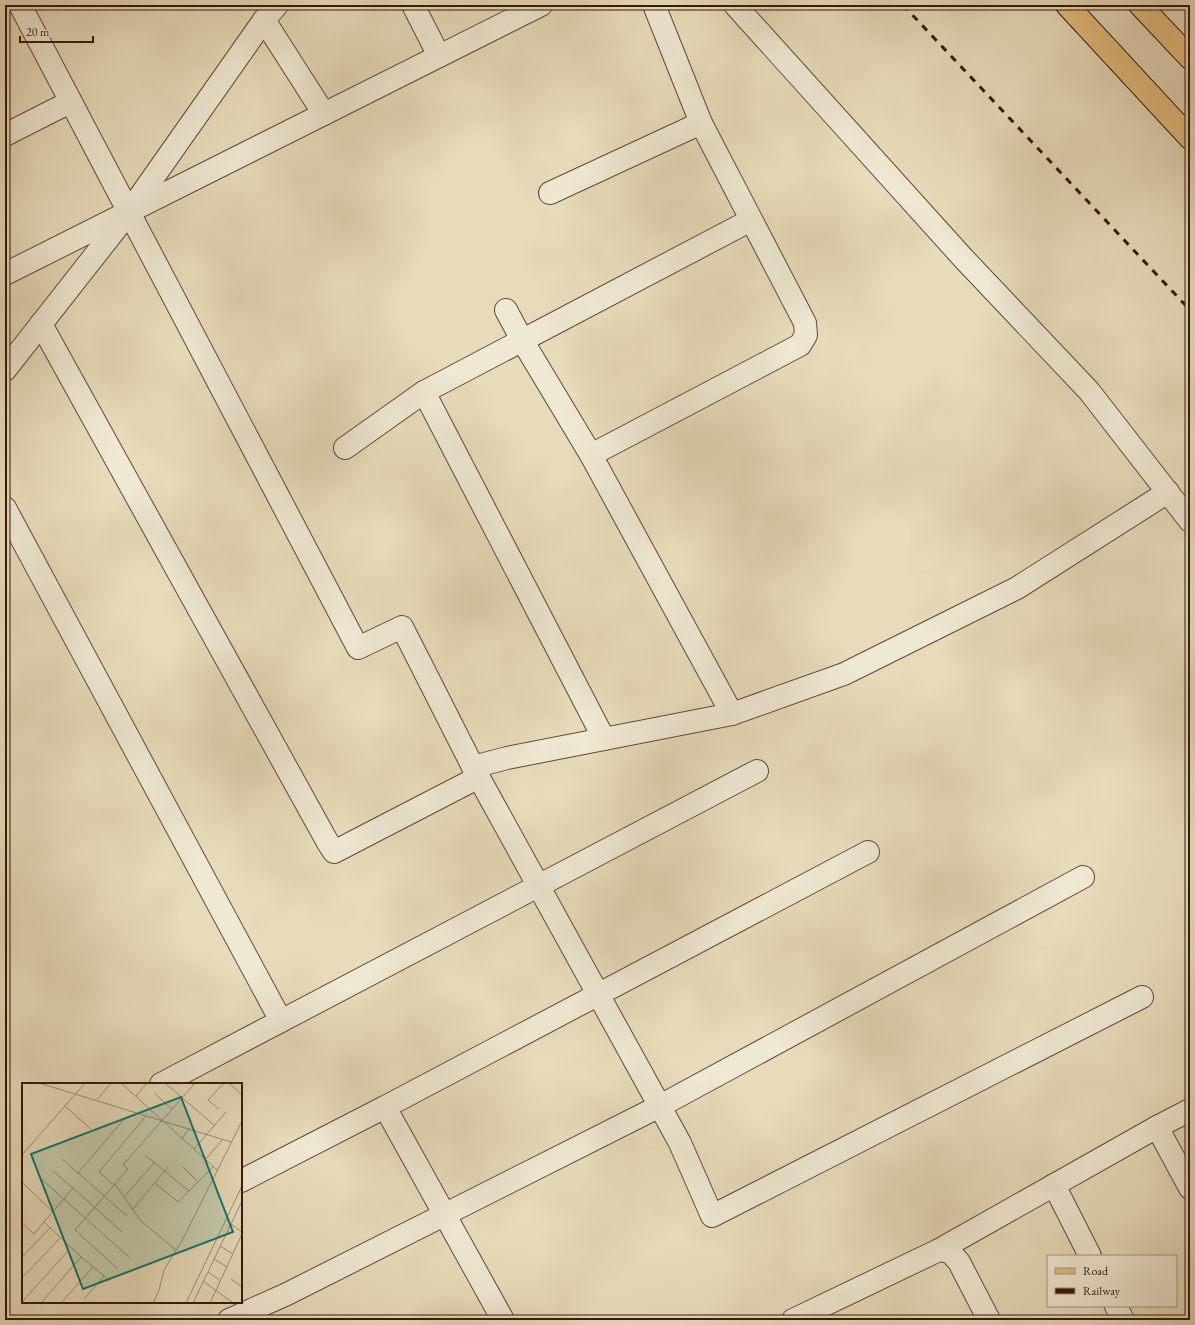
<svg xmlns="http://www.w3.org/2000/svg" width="1195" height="1325" viewBox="0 0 1195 1325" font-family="'EB Garamond',serif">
<rect width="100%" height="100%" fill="#e7dbbb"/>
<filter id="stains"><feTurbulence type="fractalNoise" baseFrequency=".005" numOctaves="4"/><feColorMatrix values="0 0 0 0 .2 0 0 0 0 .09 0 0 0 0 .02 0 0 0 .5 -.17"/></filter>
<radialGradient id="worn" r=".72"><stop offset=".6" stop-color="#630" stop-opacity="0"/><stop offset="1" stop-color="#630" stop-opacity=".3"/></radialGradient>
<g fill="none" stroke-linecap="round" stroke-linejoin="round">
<defs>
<g id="minor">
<path d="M20 5 358 648 402 627 473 767 507 758 732 714 844 674 1017 588 1168 492"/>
<path d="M413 5 439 56"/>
<path d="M264 20 324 114"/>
<path d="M5 135 70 102"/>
<path d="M550 193 701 123"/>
<path d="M5 274 541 5"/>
<path d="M506 310 522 340 591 455 732 714"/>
<path d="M41 324 327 841 334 852 479 777"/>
<path d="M5 370 129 212 264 20 277 5"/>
<path d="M424 392 604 739"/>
<path d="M345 448 424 392 751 220"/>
<path d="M591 455 800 345 806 335 805 323 701 123 654 5"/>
<path d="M5 508 281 1021"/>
<path d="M473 767 680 1143 712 1216 1142 997"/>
<path d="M161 1084 757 771"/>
<path d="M385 1107 868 852"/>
<path d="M1190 1110 1157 1127 1190 1188"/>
<path d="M241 1181 385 1107 503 1320"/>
<path d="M1054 1185 1090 1256"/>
<path d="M939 1250 1157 1127"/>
<path d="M1116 1306 1123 1320"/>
<path d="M229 1320 287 1294 660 1106 1083 877"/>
<path d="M793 1320 939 1250 950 1252 959 1262 989 1320"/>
</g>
<path id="tertiary" d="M735 5 964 259 1089 391 1190 521"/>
<g id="primary">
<path d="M1067 5 1190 138"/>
<path d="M1140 5 1190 58"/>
</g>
</defs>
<use href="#minor" stroke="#624938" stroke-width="24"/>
<use href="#tertiary" stroke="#624938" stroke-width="24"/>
<use href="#primary" stroke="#35180c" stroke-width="24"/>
<use href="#minor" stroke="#efe8d3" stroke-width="22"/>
<use href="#tertiary" stroke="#efe8d3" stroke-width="22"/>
<use href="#primary" stroke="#e4be7e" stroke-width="22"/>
<path stroke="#35180c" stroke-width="3" stroke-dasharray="7 7" stroke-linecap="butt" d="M903 5 1190 310"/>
</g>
<g transform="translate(22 1083)">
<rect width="220" height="220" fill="#e7dbbb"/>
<path fill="none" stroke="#a08d75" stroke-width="1" d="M17 0 209 59M99 0 195 87M143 0 192 42M207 0 220 12M132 10 150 26M114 13 125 0M75 17 89 0M43 23 69 46M197 26 186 17 202 0M160 55 168 45M172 66 204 29M0 72 63 0M123 72 167 108M40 76 105 133M183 77 201 56M161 84 175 98M56 90 103 35M17 94 107 174M0 99 31 129M133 100 156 119 191 84M93 101 53 147 96 186M92 102 77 89 124 33M51 105 100 149M102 114 133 79M110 127 146 84M22 139 51 105 31 88M0 140 12 151 22 139 59 174 19 220M209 141 220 149M198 163 211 171M154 167 119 138 93 101 106 86 101 82 173 0M0 174 28 145M59 174 82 193M192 176 205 184M186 189 199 198M0 195 38 155M209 196 220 204M181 198 211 220M62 216 82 193 87 198M0 219 45 169M39 220 71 184M131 220 137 207 142 187 162 154 220 38M164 220 220 103M171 220 220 118M188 220 220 151"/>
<path fill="#0f766e" fill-opacity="0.15" stroke="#0f766e" stroke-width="2" d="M159 14 211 149 61 206 9 71Z"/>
<rect width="220" height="220" fill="none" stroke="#35180c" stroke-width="2"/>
</g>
<rect width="1195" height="1325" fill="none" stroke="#e7dbbb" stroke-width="20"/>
<rect x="6" y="6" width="1183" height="1313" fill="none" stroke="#35180c" stroke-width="2"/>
<rect x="10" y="10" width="1175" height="1305" fill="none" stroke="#35180c"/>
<rect x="1047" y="1255" width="130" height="52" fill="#efe8d3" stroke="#a59583"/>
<rect x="1055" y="1268" width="20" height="6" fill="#e4be7e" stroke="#a59583"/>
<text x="1083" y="1275" font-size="12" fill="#35180c">Road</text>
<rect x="1055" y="1288" width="20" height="6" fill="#35180c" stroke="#a59583"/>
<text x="1083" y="1295" font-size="12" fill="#35180c">Railway</text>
<path d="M20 36v6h73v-6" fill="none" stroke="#35180c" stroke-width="2"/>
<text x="26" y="36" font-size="12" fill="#35180c" stroke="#efe8d3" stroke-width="3" paint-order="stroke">20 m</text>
<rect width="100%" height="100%" filter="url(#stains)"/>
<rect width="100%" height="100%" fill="url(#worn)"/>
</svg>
